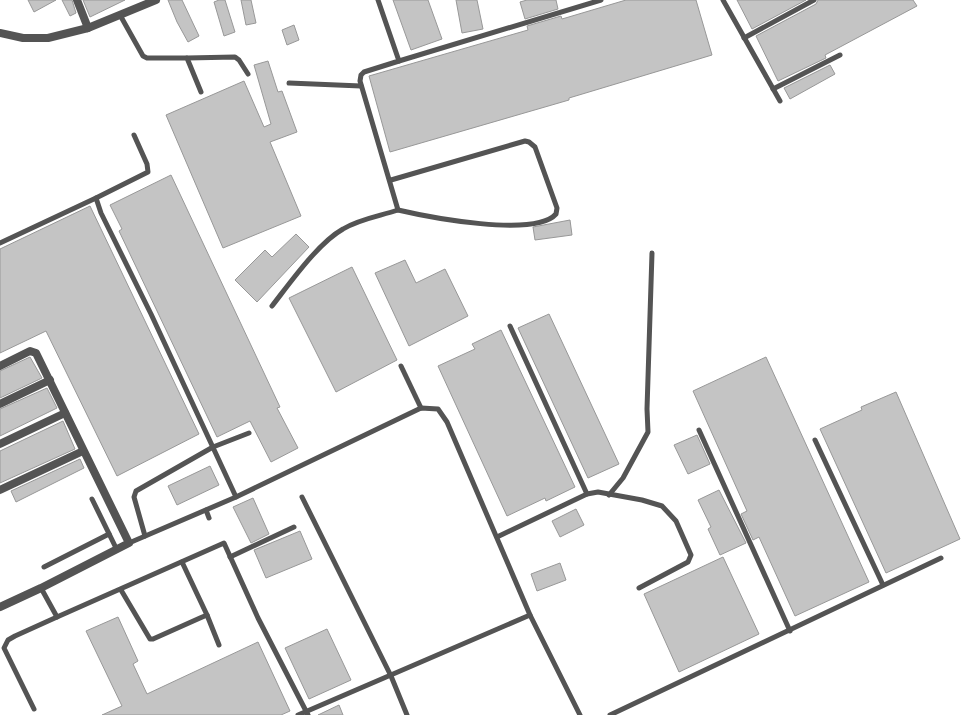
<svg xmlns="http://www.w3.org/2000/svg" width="971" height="715" viewBox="0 0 971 715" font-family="Arial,sans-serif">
<rect width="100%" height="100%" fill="#fff"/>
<g fill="#c4c4c4" stroke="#989898">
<path d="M28 0H56L34 12Z"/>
<path d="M62 0H72L76 13 70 16Z"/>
<path d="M83 0H125L90 17Z"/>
<path d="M168 0H182L199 36 188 42 177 22Z"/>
<path d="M219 0H225L235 32 224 36 214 2Z"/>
<path d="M241 0H251L256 23 246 25Z"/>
<path d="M393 0H428L442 39 411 50Z"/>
<path d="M456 0H477L483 29 462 33Z"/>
<path d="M527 0H556L558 9 525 19 520 2Z"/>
<path d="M626 0H696L712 55 569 98V100L390 152 369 76 528 30 527 26 561 16 562 19Z"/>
<path d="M737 0H806L752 29Z"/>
<path d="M818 0H913L917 6 825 55 826 58 778 81 756 36 816 4Z"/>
<path d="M294 25 299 40 287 45 282 30Z"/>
<path d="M268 61 278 92 282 91 297 132 270 142 301 216 223 248 166 115 244 81 264 127 271 124 254 65Z"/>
<path d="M830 65 835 74 790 99 784 88Z"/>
<path d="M171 175 280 407 277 408 298 448 271 462 250 421 217 437 119 231 122 229 110 205Z"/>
<path d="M90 206 199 434 117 476 46 331 0 353V249Z"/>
<path d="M570 220 572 235 535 240 533 227Z"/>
<path d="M296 234 309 247 257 302 235 280 265 250 272 257Z"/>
<path d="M405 260 416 283 445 269 468 316 409 346 375 273Z"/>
<path d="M352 267 397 360 336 392 289 298Z"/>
<path d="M549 314 619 464 588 478 518 328Z"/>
<path d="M501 330 575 487 546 501 545 498 507 516 438 366 475 349 472 344Z"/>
<path d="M30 357 42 378 0 398V371Z"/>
<path d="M766 357 869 582 795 616 759 537 753 540 741 514 747 511 693 391Z"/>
<path d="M47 388 57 408 0 436V409Z"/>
<path d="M896 392 960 539 886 573 820 429 862 410 861 407Z"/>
<path d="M63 421 75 449 0 483V451Z"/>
<path d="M697 435 710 464 688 474 674 445Z"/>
<path d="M80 459 84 468 16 502 11 491Z"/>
<path d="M210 466 219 485 177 505 168 486Z"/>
<path d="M719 490 746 543 720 555 708 529 711 527 698 500Z"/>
<path d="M253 498 269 534 251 543 233 507Z"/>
<path d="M576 509 584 525 560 537 552 521Z"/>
<path d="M300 531 312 559 266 578 254 550Z"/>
<path d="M723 557 759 634 679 672 644 594Z"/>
<path d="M560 563 566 580 537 591 531 574Z"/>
<path d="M118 617 138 661 133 664 147 694 258 642 290 711 281 715H102L122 706 86 631Z"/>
<path d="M327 629 351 680 309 699 285 648Z"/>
<path d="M339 705 343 715H318Z"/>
</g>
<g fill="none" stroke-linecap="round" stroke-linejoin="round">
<g stroke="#545454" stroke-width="5">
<path d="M723 0 780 101"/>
<path d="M120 15 143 56 147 58H187L201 92"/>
<path d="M744 38 814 0"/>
<path d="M187 58 235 57 239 60 248 74"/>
<path d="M399 61 601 0"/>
<path d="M289 83 361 86"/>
<path d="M773 89 840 55"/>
<path d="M391 180 525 141 529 142 535 147 557 208 556 214C535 238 428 217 398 210"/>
<path d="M96 198 148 172 147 164 134 135"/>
<path d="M0 243 96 198 101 213 151 314 236 497"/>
<path d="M272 306C290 283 318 243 343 229 359 219 380 216 398 210L360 81 361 75 364 72 399 61 378 0"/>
<path d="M510 326 587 494"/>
<path d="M401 366 421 408"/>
<path d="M699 430 790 631"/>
<path d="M815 440 883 585"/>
<path d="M609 495 623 478 648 432 647 409 652 253"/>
<path d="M302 497 391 676 407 715"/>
<path d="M92 499 117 550"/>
<path d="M206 510 209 518"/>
<path d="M145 536 134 497 136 491 213 447 249 433"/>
<path d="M497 537 587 494 598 492 642 500 662 506 676 521 691 555 688 562 639 588"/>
<path d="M129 543 236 497 421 408 438 409 447 422 530 615 580 715"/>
<path d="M230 557 294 527"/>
<path d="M44 567 109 534"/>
<path d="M41 588 57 617 224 543 258 618 308 715"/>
<path d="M121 590 150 639H153L200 618 207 615 182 562"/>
<path d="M207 615 219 645"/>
<path d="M34 709 4 648 8 640 15 636 57 617"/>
<path d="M298 715 530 615"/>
<path d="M610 715 941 558"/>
</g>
<g stroke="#545454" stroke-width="8">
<path d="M77 0 88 28"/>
<path d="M0 33 23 38H48L88 28 156 0"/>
<path d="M0 366 30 351 36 353 129 543 41 588 0 607"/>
<path d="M0 404 50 380"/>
<path d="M0 444 65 413"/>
<path d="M0 490 83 451"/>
</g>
</g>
</svg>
